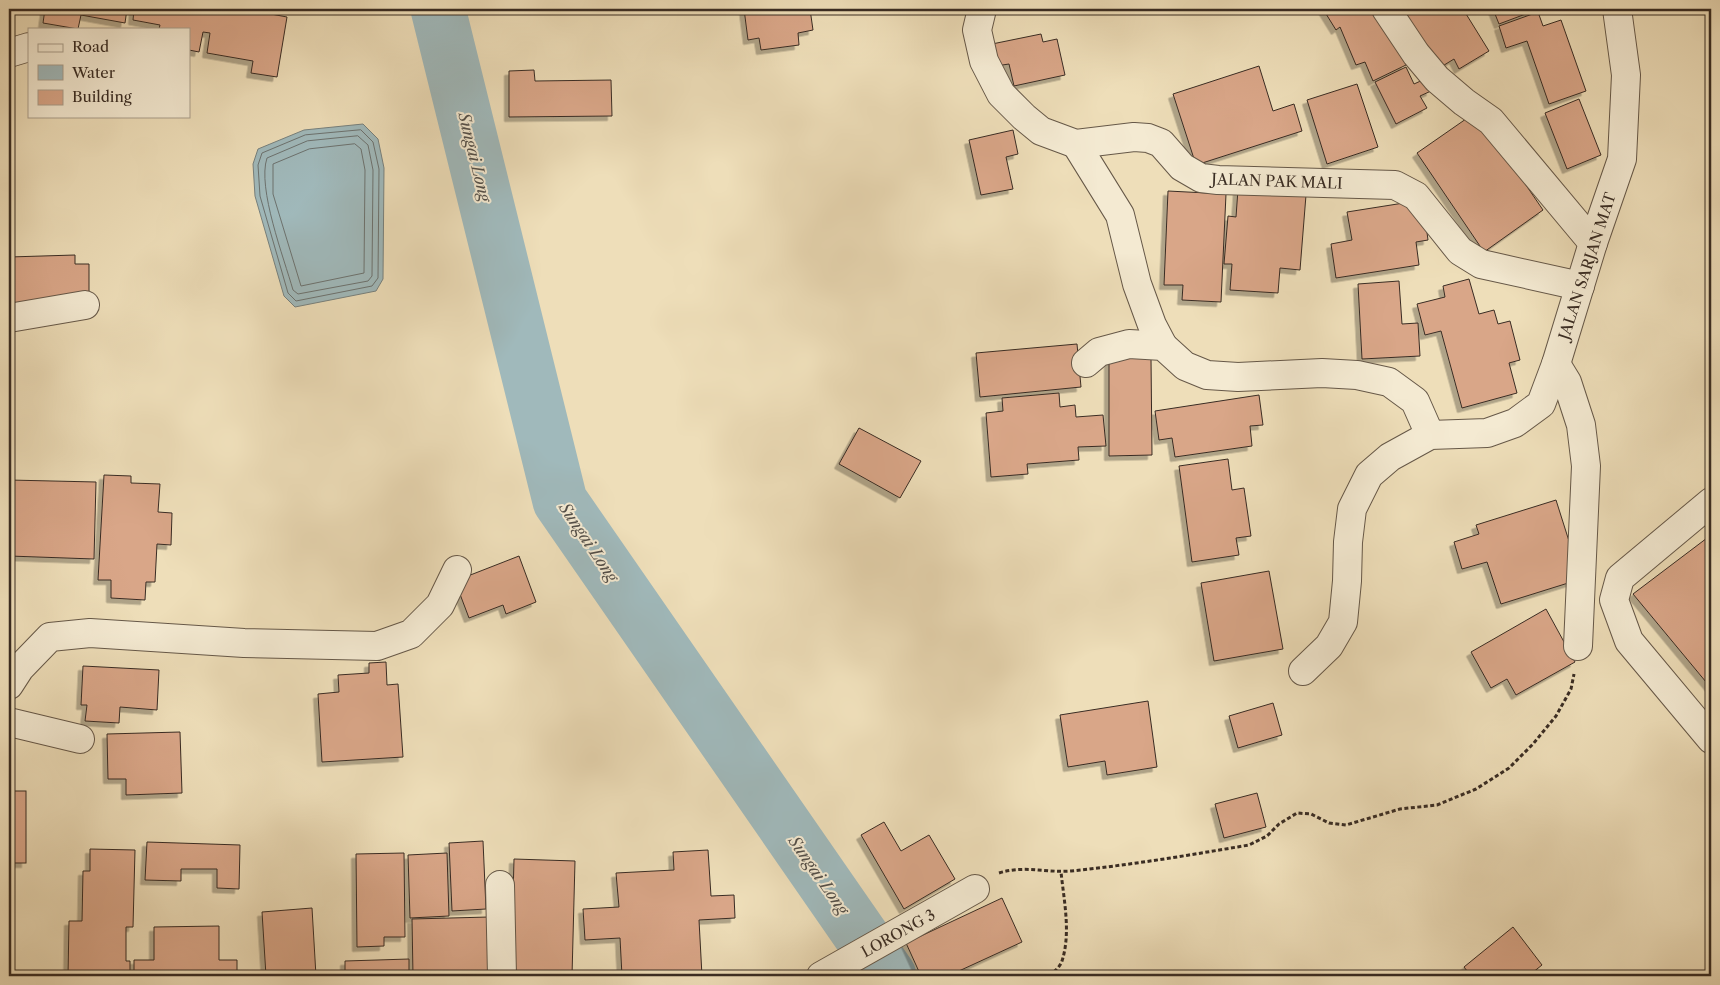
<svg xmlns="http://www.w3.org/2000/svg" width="1720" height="985" viewBox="0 0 1720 985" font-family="'Libre Caslon Text',serif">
<defs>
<filter id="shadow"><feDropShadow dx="-4.5" dy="4.5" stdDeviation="0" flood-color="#0004"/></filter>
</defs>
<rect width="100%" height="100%" fill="#eedeb9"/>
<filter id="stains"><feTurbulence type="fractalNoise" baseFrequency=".004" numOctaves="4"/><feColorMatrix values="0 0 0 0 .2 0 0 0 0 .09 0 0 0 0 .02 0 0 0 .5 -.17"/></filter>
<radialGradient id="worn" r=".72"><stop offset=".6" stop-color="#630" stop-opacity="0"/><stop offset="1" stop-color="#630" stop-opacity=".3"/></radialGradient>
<path fill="#a0b9bb" stroke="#77817e" d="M363 124 378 139 384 168 383 279 376 291 295 307 284 296 255 196 253 164 258 149 304 130Z"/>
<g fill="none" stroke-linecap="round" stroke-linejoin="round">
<g stroke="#6c726f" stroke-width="1">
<path d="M361 130 373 142 379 169 378 278 372 286 296 301 288 293 260 196 258 165 262 153 305 135Z"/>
<path d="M358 136 368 145 373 170 372 276 368 281 298 294 293 290C284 258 257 188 267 158L307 141Z"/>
<path d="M355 144 361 149 365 170 364 273 301 286 273 194V164L309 149Z"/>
</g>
<path stroke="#a0b9bb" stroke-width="55" d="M438 9 560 501 889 976"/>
</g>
<g fill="#d9a688" stroke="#392c23" filter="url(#shadow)">
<path d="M45 9H127L125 23 81 15 78 29 43 23Z"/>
<path d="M134 9H255V11L287 17 277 77 251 73 253 61 207 53 210 33 203 32 199 52 189 50V29H159L160 25 133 20Z"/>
<path d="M744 9H810L813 30 798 33 799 45 761 50 759 38 748 40Z"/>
<path d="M1323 9H1378L1390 15 1406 65 1373 81 1365 62 1356 65 1340 27 1336 30Z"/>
<path d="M1406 9H1463L1489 51 1459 69 1454 59 1436 70 1401 12Z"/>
<path d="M1493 9H1539L1499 24Z"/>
<path d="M1538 12 1543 26 1561 20 1586 91 1549 104 1527 41 1506 48 1499 26Z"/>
<path d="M1041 34 1043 42 1057 39 1065 75 1014 86 1009 64 996 66 992 44Z"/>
<path d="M1259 66 1273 111 1294 104 1302 131 1196 165 1173 94Z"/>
<path d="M1406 67 1414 84 1425 79 1431 91 1420 96 1427 108 1396 124 1375 82Z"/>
<path d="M534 70 535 81 611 80 612 116 509 117V71Z"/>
<path d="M1357 84 1378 147 1327 164 1307 100Z"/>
<path d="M1579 99 1601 155 1567 169 1545 113Z"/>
<path d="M1476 112 1543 210 1484 252 1417 153Z"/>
<path d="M1013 130 1018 154 1006 157 1013 189 981 195 969 140Z"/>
<path d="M1238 189 1306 195 1300 270 1280 268 1278 293 1230 290 1232 264H1224L1228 216 1236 217Z"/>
<path d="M1168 191 1226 194 1221 302 1182 300 1183 285H1164Z"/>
<path d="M1410 202 1424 210 1428 240 1416 242 1419 265 1336 278 1331 244 1352 240 1347 212Z"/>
<path d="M75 255V264H89V295L76 301 9 303V257Z"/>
<path d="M1469 279 1479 314 1494 310 1498 324 1510 321 1520 360 1509 363 1517 393 1462 408 1441 331 1425 335 1417 304 1445 297 1443 286Z"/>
<path d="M1399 281 1402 324 1418 323 1420 356 1362 359 1358 284Z"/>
<path d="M1077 344 1081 387 980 397 976 353Z"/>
<path d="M1109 358H1151L1152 455 1109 456Z"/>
<path d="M1059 393 1060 407 1075 405 1076 417 1103 415 1106 446 1078 447 1079 460 1027 464 1028 474 991 477 986 413 1003 411 1002 398Z"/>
<path d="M1259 395 1263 425 1250 426 1252 446 1175 457 1172 438 1159 440 1155 411Z"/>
<path d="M859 428 921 461 900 498 839 464Z"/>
<path d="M1228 459 1232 490 1244 488 1251 536 1236 538 1239 555 1192 562 1179 466Z"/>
<path d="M104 475 131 476V483L160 484 158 512 172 513 171 545 157 544 155 582H146L145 600 111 598V580H98Z"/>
<path d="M9 480 96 482 94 559 9 556Z"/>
<path d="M1556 500 1581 579 1501 604 1487 562 1462 569 1454 542 1479 534 1476 525Z"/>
<path d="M1711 535V688L1633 594Z"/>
<path d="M519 556 536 602 506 614 503 605 469 618 455 581Z"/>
<path d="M1269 571 1283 649 1214 661 1201 583Z"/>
<path d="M1546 609 1575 662 1516 695 1507 679 1491 688 1471 652Z"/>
<path d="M386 662 387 685 398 684 403 757 322 762 318 694 339 692 338 675 369 673V663Z"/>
<path d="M83 666 159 670 157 710 120 707 119 723 85 721 87 705H81Z"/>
<path d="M1148 701 1157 767 1107 775 1105 761 1068 767 1060 715Z"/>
<path d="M1273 703 1282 735 1238 748 1229 716Z"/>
<path d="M180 732 182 793 126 795V779H108L107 734Z"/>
<rect x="9" y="791" width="17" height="72"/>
<path d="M1257 793 1266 827 1224 838 1215 804Z"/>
<path d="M884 822 901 851 929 835 955 879 904 909 861 835Z"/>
<path d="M483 841 486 909 452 911 449 843Z"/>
<path d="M147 842 240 845 239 889 217 888V869H181V881L145 880Z"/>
<path d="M90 849 135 850 133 927H126V961H130V976H68L69 921H82L83 871H90Z"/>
<path d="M708 850 711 896 734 895 735 918 699 920 702 976H622L620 938 585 940 583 909 619 907 616 873 674 870 673 852Z"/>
<path d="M404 853 405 937H384V946L357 947 356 854Z"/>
<path d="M447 853 449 916 410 918 408 855Z"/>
<path d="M514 859 575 861 572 976H511Z"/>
<path d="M1002 898 1022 942 948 976H921L906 943Z"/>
<path d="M312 908 316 976H266L262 912Z"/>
<path d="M489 917 490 976H413L412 919Z"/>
<path d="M219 926V960H237V976H134V960H154V927Z"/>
<path d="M1513 927 1542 965 1532 973 1535 976H1500L1498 973 1493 976H1471L1464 967Z"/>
<path d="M409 959V976H345V961Z"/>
</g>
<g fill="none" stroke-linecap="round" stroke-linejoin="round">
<defs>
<g id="street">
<path d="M982 9 977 30 984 61 1001 94 1024 117 1041 131 1076 144 1134 137 1148 138 1161 143 1182 167 1201 178 1218 180 1395 185 1416 196 1460 251 1481 264 1580 286"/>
<path d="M1386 9 1416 54 1437 79 1464 102 1491 121 1593 243"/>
<path d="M9 53 29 47"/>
<path d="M1076 144 1120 215 1137 284 1152 325 1163 346"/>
<path d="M9 318 85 305"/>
<path d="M1086 363 1099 352 1129 344 1163 346 1185 366 1207 375 1238 377 1322 373 1357 375 1389 382 1415 401 1430 435"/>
<path d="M1556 364 1567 382 1581 425 1586 466 1578 646"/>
<path d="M1711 502 1620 578 1614 600 1629 641 1711 739"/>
<path d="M1303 671 1329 646 1343 622 1347 581 1348 542 1352 509 1369 475 1390 457 1430 435 1487 433 1515 423 1541 404 1556 364 1593 243 1622 159 1626 75 1617 9"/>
<path d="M9 685 20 668 50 637 90 633 244 643 377 646 411 634 440 605 457 570"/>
<path d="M9 722 80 739"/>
<path d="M500 885 502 976"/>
<path d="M821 976 975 889"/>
</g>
</defs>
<use href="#street" stroke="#665848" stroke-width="30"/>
<g stroke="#392c23" stroke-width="3" stroke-dasharray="4 2.5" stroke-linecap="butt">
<path d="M999 873C1025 865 1046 873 1071 871 1131 865 1190 855 1249 845L1267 836 1279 824 1297 813 1311 814 1329 823 1346 825 1400 809 1437 805 1476 789 1509 768 1533 744 1556 716 1571 689 1574 674"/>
<path d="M1049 976C1054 972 1060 967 1062 961 1071 933 1064 901 1061 872"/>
</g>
<use href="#street" stroke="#f4ead2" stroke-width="28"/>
</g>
<g text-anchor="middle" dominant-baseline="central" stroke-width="4" stroke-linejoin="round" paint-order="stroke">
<g font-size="15" fill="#392c23" stroke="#f4ead2">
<text transform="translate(1277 181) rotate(2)">JALAN PAK MALI</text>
<text transform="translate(1587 266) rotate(-72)">JALAN SARJAN MAT</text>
<text transform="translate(898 933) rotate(-29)">LORONG 3</text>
</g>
<g font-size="16" font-style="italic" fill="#534f49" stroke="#f4ead2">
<text transform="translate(475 157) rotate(76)">Sungai Long</text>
<text transform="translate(589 542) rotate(56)">Sungai Long</text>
<text transform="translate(819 875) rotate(55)">Sungai Long</text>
</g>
</g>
<rect width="1720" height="985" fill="none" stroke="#eedeb9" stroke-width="30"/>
<rect x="10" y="10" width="1700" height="965" fill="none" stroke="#392c23" stroke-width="2.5"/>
<rect x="15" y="15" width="1690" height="955" fill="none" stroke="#392c23"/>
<rect x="28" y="28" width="162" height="90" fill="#f4ead2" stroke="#a99e8c"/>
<rect x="38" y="44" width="25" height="8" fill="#f4ead2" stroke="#a99e8c"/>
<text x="72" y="52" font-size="15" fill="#392c23">Road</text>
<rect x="38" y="65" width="25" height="15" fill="#a0b9bb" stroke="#a99e8c"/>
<text x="72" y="78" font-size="15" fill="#392c23">Water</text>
<rect x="38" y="90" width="25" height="15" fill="#d9a688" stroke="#a99e8c"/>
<text x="72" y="102" font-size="15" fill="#392c23">Building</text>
<rect width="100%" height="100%" filter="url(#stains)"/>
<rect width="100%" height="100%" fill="url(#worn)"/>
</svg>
